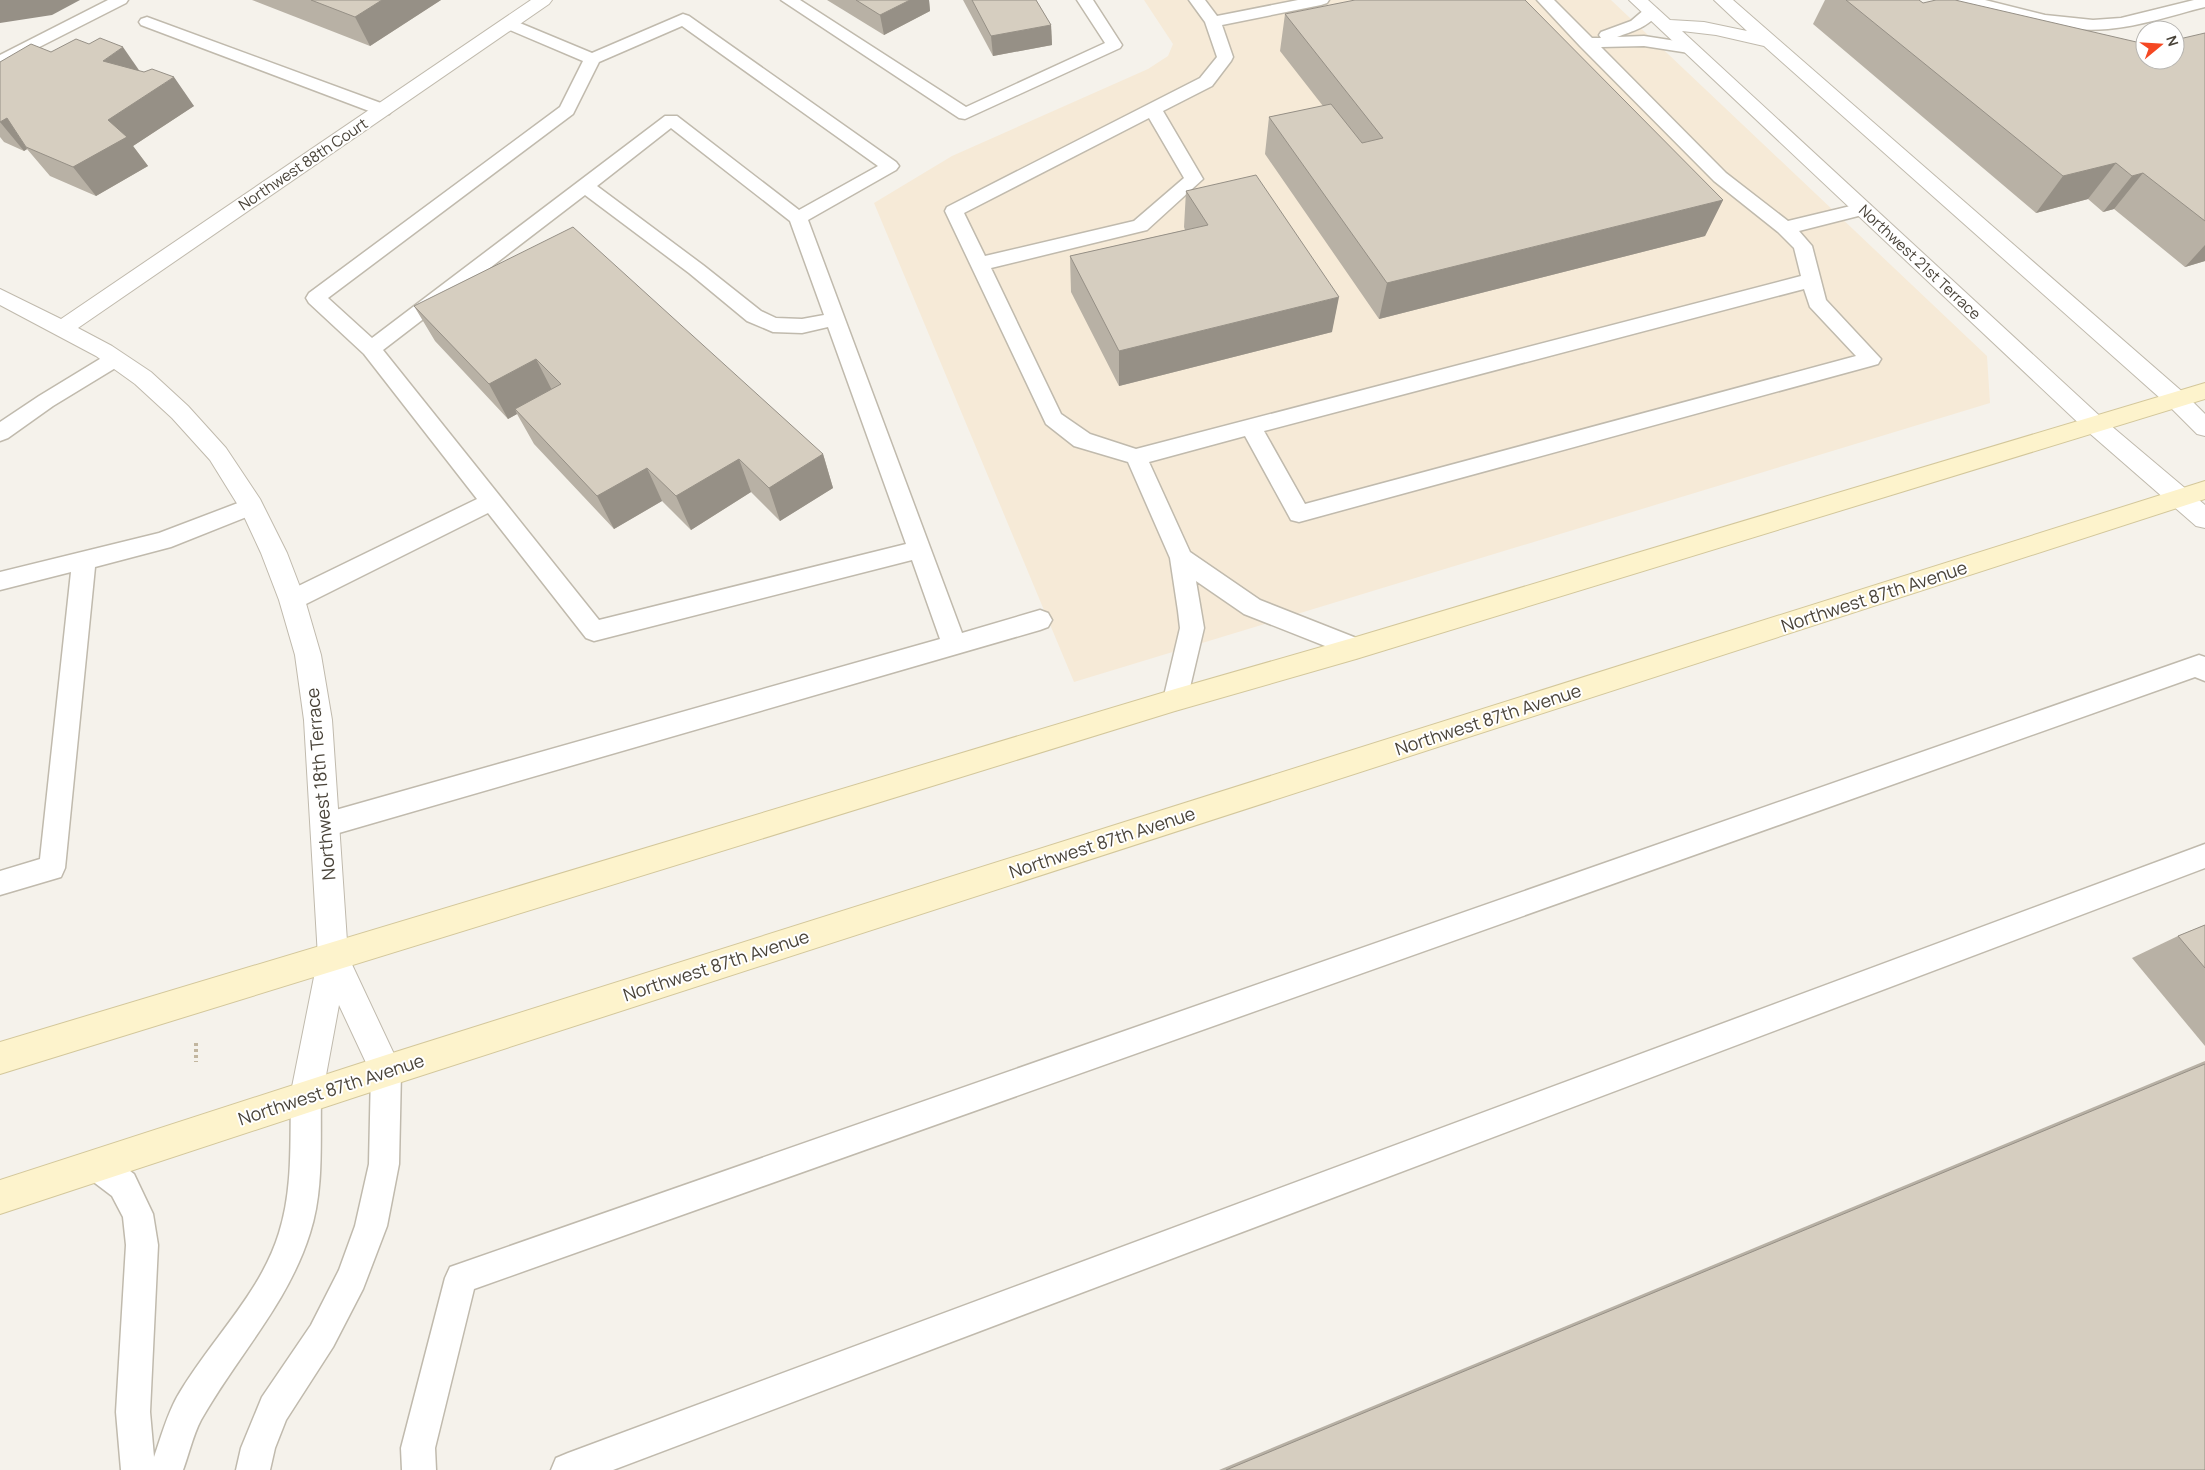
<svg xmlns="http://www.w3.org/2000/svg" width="2205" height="1470" viewBox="0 0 2205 1470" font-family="Manrope,sans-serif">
<rect width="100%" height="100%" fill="#f5f2eb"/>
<path fill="#f6ead7" d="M1144 0H1611L1987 356 1990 403 1074 682 874 203 952 156 1148 69 1168 56 1173 44Z"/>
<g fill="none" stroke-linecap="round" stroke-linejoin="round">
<defs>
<g id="lane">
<path d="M108 0H128L126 3 0 67V55Z"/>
<path d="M781 0H800L966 107 1105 43 1077 0H1093L1122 45 1120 48 965 119 959 118Z"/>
<path d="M1189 0H1205L1217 16 1298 0H1329L1327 3 1321 5 1222 25 1233 57 1231 61 1212 86 1163 111 1203 179 1147 230 991 268 1061 414 1090 434 1136 449 1801 276 1794 248 1778 232 1714 181 1580 46 1537 0H1554L1592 38H1601L1599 35 1601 32 1631 21 1645 9H1657L1659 12C1649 27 1633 31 1617 37L1644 36 1689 43 1695 45 1697 48 1695 51 1689 53 1644 46 1601 47 1726 173 1788 221 1863 203 1870 205 1872 209 1870 213 1799 231 1812 246 1826 300 1881 359 1878 364 1871 366 1299 522 1291 520 1245 436 1149 462 1190 552 1260 600 1364 641 1368 648 1364 655 1356 658 1348 655 1244 614 1196 581 1204 628 1187 700 1184 707 1175 710 1166 707 1163 700 1180 628 1178 611 1170 558 1128 462 1074 446 1046 424 945 211 947 207 1200 78 1217 57 1205 22ZM1149 118 1184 178 1134 221 985 256 964 213ZM1804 289 1810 307 1856 356 1305 504 1264 431Z"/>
<path d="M1958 0H1985L2045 15 2093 20 2121 18 2194 0H2205V7C2173 15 2141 26 2108 29 2058 34 2008 15 1960 3Z"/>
<path d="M683 14 689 16 896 162 899 166 896 170 808 220 962 633 1040 610 1048 613 1052 620 1048 627 1040 630 325 837 316 833 312 825 316 817 325 813 940 639 912 560 594 641 586 638 488 513 300 607 292 609 284 607 280 600 284 593 477 499 364 354 309 303 306 298 309 293 560 107 583 61 503 27 501 24 503 21H515L592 53ZM682 26 878 166 799 210 677 116H665L372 338 328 298 573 114 599 62ZM671 128 790 221 824 315 802 319 776 318 761 311 703 265 597 186ZM585 195 689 273 747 321 773 332 802 333 828 327 906 544 599 620 383 350Z"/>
<path d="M147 17 389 106 392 110 389 114H377L141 25 139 22 141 19Z"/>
<path d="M115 352 122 354 125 359 122 364 53 406 8 438 0 441V422L39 396 108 354Z"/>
<path d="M251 498 259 500 262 506 259 512 171 547 95 567 65 868 61 877 0 895V871L40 859 71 572 0 590V572L159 533Z"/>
<path d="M2199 655 2205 657V681L2195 677 474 1289 435 1448 436 1470H402L401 1448 445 1278 450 1267Z"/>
<path d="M2205 844V868L613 1470H551L556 1458 568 1453Z"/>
<path d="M386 1056 396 1061 401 1071 399 1164 387 1226 363 1289 333 1347 286 1420 275 1448 270 1470H236L241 1448 262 1397 311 1325 339 1270 355 1226 369 1164 371 1071 376 1061Z"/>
<path d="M306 1082 316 1087 321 1097C320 1142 324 1190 310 1233 288 1304 237 1356 201 1420 193 1435 189 1454 183 1470H121L116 1412 126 1245 123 1217 112 1196 87 1177 83 1166 87 1155 98 1151 109 1155 134 1174 153 1214 158 1245 150 1412 154 1457C161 1437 167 1415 177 1397 209 1341 260 1295 279 1233 293 1189 290 1142 291 1097L296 1087Z"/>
</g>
<g id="street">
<path d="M531 0H552L549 4 78 328 112 346 151 372 188 406 226 448 260 499 287 553 305 600 321 655 332 720 348 956 402 1071 397 1082 386 1087 375 1082 339 1005 322 1097 317 1108 306 1113 295 1108 290 1097 318 957 304 720 295 655 279 600 261 553 241 510 210 460 172 418 135 384 96 356 0 305V289L61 319Z"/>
<path d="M1629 0H1648L1670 20 1704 22 1747 31 1714 0H1733L2185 394 2205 414V436L2197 434 2169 406 1764 46 1716 35 1682 31 2103 419 2205 505V528L2196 526 2087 431Z"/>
</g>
<g id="secondary">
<path d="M2205 383V399L1356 659 1175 711 0 1074V1042L1175 689 1356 637Z"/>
<path d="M2205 481V499L386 1087 0 1214V1180L386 1055Z"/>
</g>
</defs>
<use href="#lane" stroke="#c0baad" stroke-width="3"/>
<use href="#street" stroke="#c0baad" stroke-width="2"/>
<use href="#secondary" stroke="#d3c79b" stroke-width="2"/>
<path stroke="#c2b69f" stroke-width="4" stroke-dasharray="3 3" stroke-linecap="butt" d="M196 1043V1062"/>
<use href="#lane" fill="#fff" fill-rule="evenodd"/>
<use href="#street" fill="#fff" fill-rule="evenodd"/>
<use href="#secondary" fill="#fdf3cc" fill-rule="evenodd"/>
</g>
<g fill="#b8b1a5">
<path d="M252 0H441L370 46Z"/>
<path d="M827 0H929L930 11 884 35Z"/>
<path d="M963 0H1036L1051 25 1052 45 993 56Z"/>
<path d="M1825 0H1919L1923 3 2145 60 2205 33V261L2185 267 2114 209 2103 212 2088 199 2036 213 1813 24Z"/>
<path d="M1285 14 1723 200 1705 236 1379 319 1265 154 1269 117 1323 106 1280 51Z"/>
<path d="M51 52 139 71 194 106 133 146 148 166 96 196 50 176 27 149 24 151 4 142 0 137V62Z"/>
<path d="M1186 191 1332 332 1119 386 1071 292 1070 256 1185 230 1184 227Z"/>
<path d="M414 306 823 454 833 488 780 521 751 492 691 530 662 501 614 529 534 444 517 414 508 419 435 341Z"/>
<path d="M2205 925V1046L2132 958 2178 936Z"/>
<path d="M2205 1061V1470H1219Z"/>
</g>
<g fill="#969086">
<path d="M0 0H80L52 15 0 23Z"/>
<path d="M382 0H441L370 46 355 17Z"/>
<path d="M910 0H929L930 11 884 35 880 15Z"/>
<path d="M1051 25 1052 45 993 56 991 36Z"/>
<path d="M123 47 143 76 103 61Z"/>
<path d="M174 77 194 106 133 146 148 166 96 196 73 167 108 120Z"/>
<path d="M7 118 27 149 24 151 0 122Z"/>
<path d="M2116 163 2088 199 2036 213 2063 176Z"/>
<path d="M2143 173 2114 209 2103 212 2132 176Z"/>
<path d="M1723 200 1705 236 1379 319 1387 283Z"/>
<path d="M2205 245V261L2185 267Z"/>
<path d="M1339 297 1332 332 1119 386V351Z"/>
<path d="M536 359 554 394 515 409 517 414 508 419 489 384Z"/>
<path d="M823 454 833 488 780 521 769 488Z"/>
<path d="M739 459 751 492 691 530 676 496Z"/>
<path d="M647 468 662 501 614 529 597 496Z"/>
</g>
<g fill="#d6cec0" stroke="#969086">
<path d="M311 0H382L355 17Z"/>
<path d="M856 0H910L880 15Z"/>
<path d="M972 0H1036L1051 25 991 36Z"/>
<path d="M1355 0H1525L1723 200 1387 283 1269 117 1331 104 1362 143 1383 138 1285 14Z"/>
<path d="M1846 0H1919L1923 3 1936 0H1955L2145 44V60H2175V40L2205 33V221L2143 173 2132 176 2116 163 2063 176Z"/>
<path d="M100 38 123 47 103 61 144 72 152 69 174 77 108 120 127 137 73 167 26 147 7 118 0 122V62L31 44 51 52 76 39 89 44Z"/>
<path d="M1256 175 1339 297 1119 351 1070 256 1208 225 1186 191Z"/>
<path d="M573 227 823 454 769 488 739 459 676 496 647 468 597 496 515 409 561 384 536 359 489 384 414 306Z"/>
<path d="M2205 925V968L2178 936Z"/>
<path d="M2205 1064V1470H1226Z"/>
</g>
<g text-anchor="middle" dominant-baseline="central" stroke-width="4" stroke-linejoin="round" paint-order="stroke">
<g font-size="15" fill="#494339" stroke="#fff">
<text transform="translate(303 164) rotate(-34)">Northwest 88th Court</text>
<text transform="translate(1920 262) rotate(43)">Northwest 21st Terrace</text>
</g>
<g font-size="18" fill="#494339" stroke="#fff">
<text transform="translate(1874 596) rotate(-18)">Northwest 87th Avenue</text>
<text transform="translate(1488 719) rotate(-18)">Northwest 87th Avenue</text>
<text transform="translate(320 784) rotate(-95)">Northwest 18th Terrace</text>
<text transform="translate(1102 842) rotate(-18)">Northwest 87th Avenue</text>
<text transform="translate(716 965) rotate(-18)">Northwest 87th Avenue</text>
<text transform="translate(331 1089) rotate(-18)">Northwest 87th Avenue</text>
</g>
</g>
<g transform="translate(2160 45) rotate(72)"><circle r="24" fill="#ffffff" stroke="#b6b4b0"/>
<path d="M0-4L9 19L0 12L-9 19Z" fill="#f54722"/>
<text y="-8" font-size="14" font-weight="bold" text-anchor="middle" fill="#494339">N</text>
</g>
</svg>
